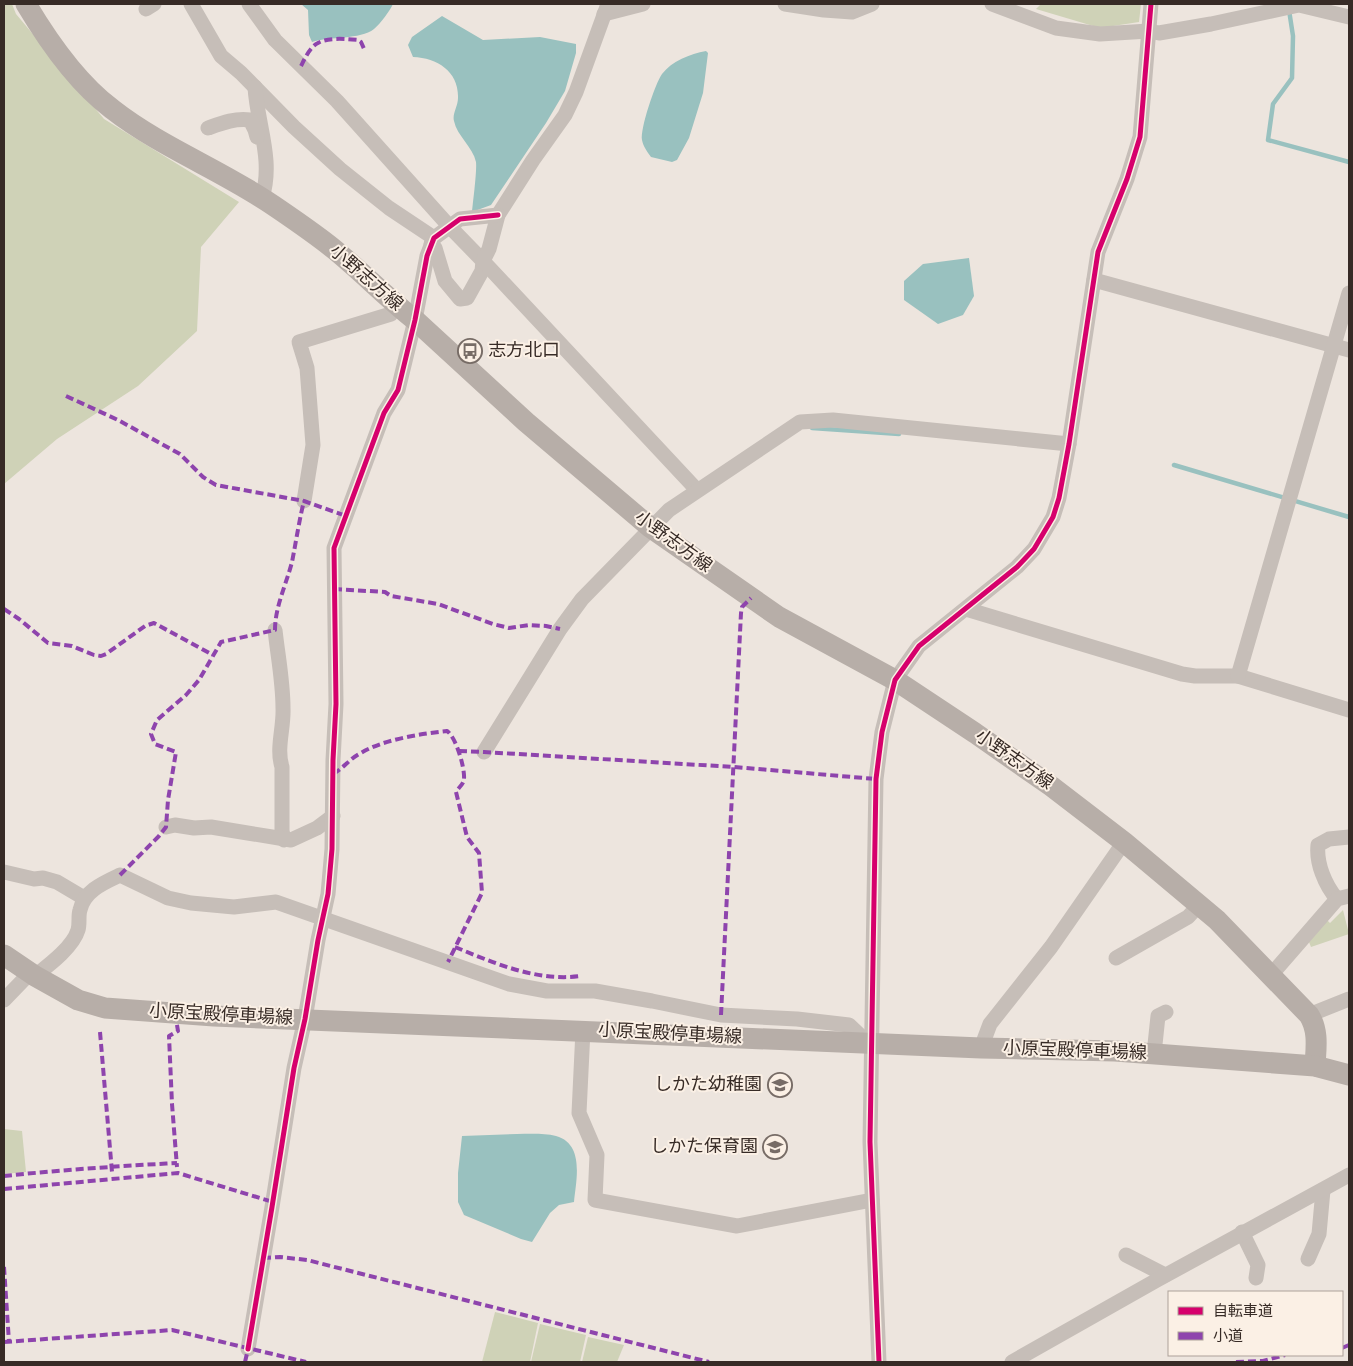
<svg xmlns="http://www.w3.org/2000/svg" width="1353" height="1366" viewBox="0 0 1353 1366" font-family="'Alegreya Sans','Noto Sans JP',sans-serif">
<rect width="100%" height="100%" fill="#ede5de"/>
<g fill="#cfd2b7">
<path d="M4 4H12L16 14 104 119 239 202 201 247 197 331 138 386 57 439 4 484Z"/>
<path d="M1041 4H1141L1139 22 1100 28 1036 9Z"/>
<path d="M1343 910 1349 934 1311 947 1309 942 1327 920 1330 923Z"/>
<path d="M4 1129 22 1131 26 1172 4 1174Z"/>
<path d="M495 1312 538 1323 530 1362H482Z"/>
<path d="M540 1324 586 1335 580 1362H531Z"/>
<path d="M588 1337 624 1345 617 1362H582Z"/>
</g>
<g fill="#99c1bf">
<path d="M301 4H393C389 12 381 23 374 29 360 40 330 36 312 42L309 35 308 10Z"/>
<path d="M442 16 483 40 540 37 576 44V53L565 91 546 123 491 205 472 212C473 201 477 171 476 162 473 147 457 136 454 121 452 114 458 106 458 98 459 72 438 58 413 57L408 45 412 37Z"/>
<path d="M706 51 708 53 703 93 689 138 677 160 672 162 651 157C648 153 643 146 642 140 640 129 655 84 662 74 672 61 690 54 706 51Z"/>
<path d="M969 258 974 296 963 315 938 324 904 300V281L923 264Z"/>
<path d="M517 1134C529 1134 544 1133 556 1136 585 1144 576 1181 574 1202L559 1205 550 1213 532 1242 521 1239 464 1215 458 1202V1173L462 1136Z"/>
</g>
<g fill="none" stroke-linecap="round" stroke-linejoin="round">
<g stroke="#99c1bf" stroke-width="4.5">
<path d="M1289 10 1293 36 1292 78 1273 104 1268 140 1349 162"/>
<path d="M812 428 899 434"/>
<path d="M1174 465 1349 517"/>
</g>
<g stroke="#c6beb8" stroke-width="15">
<path d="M191 4 221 56 241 73 294 127 340 169 389 208 434 238"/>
<path d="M249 4 275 40 337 101 449 226 483 261 482 271 467 298 460 299 445 281 435 248 431 244"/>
<path d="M608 4 576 92 565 115 533 160 498 215 489 249 483 261 697 490"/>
<path d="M785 4 824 10 852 12 872 4"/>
<path d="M992 4 1056 28 1100 34 1149 31 1159 33 1211 24 1299 5 1349 17"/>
<path d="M146 9 154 4"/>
<path d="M604 14 643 4"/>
<path d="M255 87C257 124 274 160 262 198"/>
<path d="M208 128C222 123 235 118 250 120L255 130 257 137"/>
<path d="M1094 280 1349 350"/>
<path d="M304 501 313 445 307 368 299 342 391 314 395 305"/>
<path d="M966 609 1182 674 1195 676H1238L1349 710"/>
<path d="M275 630C278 657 283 682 283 708 284 728 276 748 282 767V831L284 840"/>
<path d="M1238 676 1349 293"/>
<path d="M484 752 560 629 582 599 669 510 800 422 833 420 1069 444"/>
<path d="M166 827 175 825 194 828 211 827 291 840 317 828 333 816"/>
<path d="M4 872 34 879 43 878 57 882 84 898"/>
<path d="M1337 899C1325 885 1316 863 1318 845L1329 839 1349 837"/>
<path d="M1116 958 1188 917 1199 905"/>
<path d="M1271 975 1337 899 1349 896"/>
<path d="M35 976C49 965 73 947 78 930 80 923 78 916 80 910 84 891 103 883 120 875L168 898 191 903 234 907 276 902 509 984 547 991H595L652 1001 721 1015 797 1019 849 1025 869 1044"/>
<path d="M4 1000 31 972"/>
<path d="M1309 1015 1349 999"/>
<path d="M583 1030 579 1113 597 1155 595 1200 737 1226 872 1200"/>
<path d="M981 1048 990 1024 1051 947 1124 842"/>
<path d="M1154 1054 1158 1016 1166 1012"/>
<path d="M1242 1232 1258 1265 1256 1278"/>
<path d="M1126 1255 1165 1275"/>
<path d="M1308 1259 1319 1234 1323 1190"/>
<path d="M248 1349 272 1207 294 1068 305 1019 318 940 328 894 332 849 333 760 336 704 334 548 384 413 398 390 415 320 427 256 434 238 460 219 498 215"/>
<path d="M879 1362 870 1142 876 779 882 732 895 680 919 646 1017 567 1034 549 1053 517 1059 498 1069 444 1098 252 1127 179 1140 137 1151 4"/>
<path d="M1012 1362 1157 1280 1349 1175"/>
</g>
<g stroke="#b7aea8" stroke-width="21">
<path d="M26 4C48 41 77 83 112 109 163 149 227 172 280 210 299 223 318 236 335 250 363 273 387 298 415 320L526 422 651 528 779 617 895 680 975 733 1051 786 1124 842 1217 920 1309 1015C1319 1031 1316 1048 1315 1066"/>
<path d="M4 955 35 976 78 1000 105 1008 214 1016 981 1048 1115 1051 1315 1066 1349 1075"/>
</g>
<g stroke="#8e44ad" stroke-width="4" stroke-dasharray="8 4" stroke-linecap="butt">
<path d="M301 66C305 58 310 47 318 43 328 37 347 39 358 40L361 42 365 51"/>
<path d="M66 396 118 420 180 454 203 477 216 485 304 501 346 516"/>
<path d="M334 589 385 592 391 596 438 604 493 624 509 628 529 625 546 626 560 629"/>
<path d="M4 609 19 619 48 643 72 646 94 655 101 656 106 654 145 626 154 623 213 655"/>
<path d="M459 751 484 752 734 767 876 779"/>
<path d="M333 774C344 768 350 758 361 753 384 739 421 734 447 731 456 737 465 768 464 779 464 784 458 788 456 792L467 837 479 853 482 893 448 962"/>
<path d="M120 875 159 836 166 827 168 800 176 752 155 744 151 734 157 720 186 695 199 680 221 642 275 630C275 607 286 585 292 562 296 542 299 521 304 501"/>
<path d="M455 947C494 963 537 982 581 976"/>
<path d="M175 1013 178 1031 169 1036 172 1104 177 1167"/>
<path d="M721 1015 741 613 742 607 751 598"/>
<path d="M100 1032 112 1172"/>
<path d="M4 1176C61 1170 119 1166 177 1163"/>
<path d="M4 1189 178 1173 273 1202"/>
<path d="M263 1258 280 1257 307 1260 709 1362"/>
<path d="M4 1267 9 1342"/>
<path d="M4 1342 172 1330 306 1362"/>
<path d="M1342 1348 1349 1345"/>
<path d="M245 1362 248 1349"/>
<path d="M1236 1362 1263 1361 1285 1355"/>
</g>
<defs>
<g id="cycleway">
<path d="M248 1349 272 1207 294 1068 305 1019 318 940 328 894 332 849 333 760 336 704 334 548 384 413 398 390 415 320 427 256 434 238 460 219 498 215"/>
<path d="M879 1362 870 1142 876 779 882 732 895 680 919 646 1017 567 1034 549 1053 517 1059 498 1069 444 1098 252 1127 179 1140 137 1151 4"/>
</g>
</defs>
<use href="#cycleway" stroke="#fbf0e5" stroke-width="8"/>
<use href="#cycleway" stroke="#d6006c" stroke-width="5"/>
</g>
<defs>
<symbol id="bus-ring" viewBox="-11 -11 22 22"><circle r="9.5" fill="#fbf0e5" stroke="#776c66" stroke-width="1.5"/><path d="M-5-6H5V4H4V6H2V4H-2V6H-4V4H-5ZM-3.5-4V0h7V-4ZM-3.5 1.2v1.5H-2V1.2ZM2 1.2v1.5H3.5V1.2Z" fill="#776c66"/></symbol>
<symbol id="school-ring" viewBox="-11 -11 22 22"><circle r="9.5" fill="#fbf0e5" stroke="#776c66" stroke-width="1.5"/><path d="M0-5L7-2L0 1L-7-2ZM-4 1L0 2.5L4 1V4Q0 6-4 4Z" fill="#776c66"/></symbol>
</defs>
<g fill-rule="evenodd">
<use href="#bus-ring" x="456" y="337" width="28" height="28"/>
<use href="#school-ring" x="766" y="1071" width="28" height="28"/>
<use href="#school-ring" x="761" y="1133" width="28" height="28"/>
</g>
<g text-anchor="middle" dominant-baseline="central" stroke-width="4" stroke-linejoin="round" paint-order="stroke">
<g font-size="18" fill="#372b26" stroke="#fbf0e5">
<text transform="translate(366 278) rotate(41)">小野志方線</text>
<text transform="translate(673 542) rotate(36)">小野志方線</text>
<text transform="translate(1014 760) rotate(35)">小野志方線</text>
<text transform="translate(221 1015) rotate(3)">小原宝殿停車場線</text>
<text transform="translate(670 1034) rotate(3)">小原宝殿停車場線</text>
<text transform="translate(1075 1051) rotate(2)">小原宝殿停車場線</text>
</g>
<g font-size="18" fill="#372b26" stroke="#fbf0e5" text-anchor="end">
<text x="488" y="351" text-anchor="start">志方北口</text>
<text x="762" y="1085">しかた幼稚園</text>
<text x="758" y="1147">しかた保育園</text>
</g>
</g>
<rect width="1353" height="1366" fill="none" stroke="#372b26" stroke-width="10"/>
<rect x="1168" y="1291" width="175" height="65" fill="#fbf0e5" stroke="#ada199"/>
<rect x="1178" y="1307" width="25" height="8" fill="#d6006c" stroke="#ada199"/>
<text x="1213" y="1316" font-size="15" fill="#372b26">自転車道</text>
<rect x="1178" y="1332" width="25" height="8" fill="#8e44ad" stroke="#ada199"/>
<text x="1213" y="1341" font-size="15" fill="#372b26">小道</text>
</svg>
